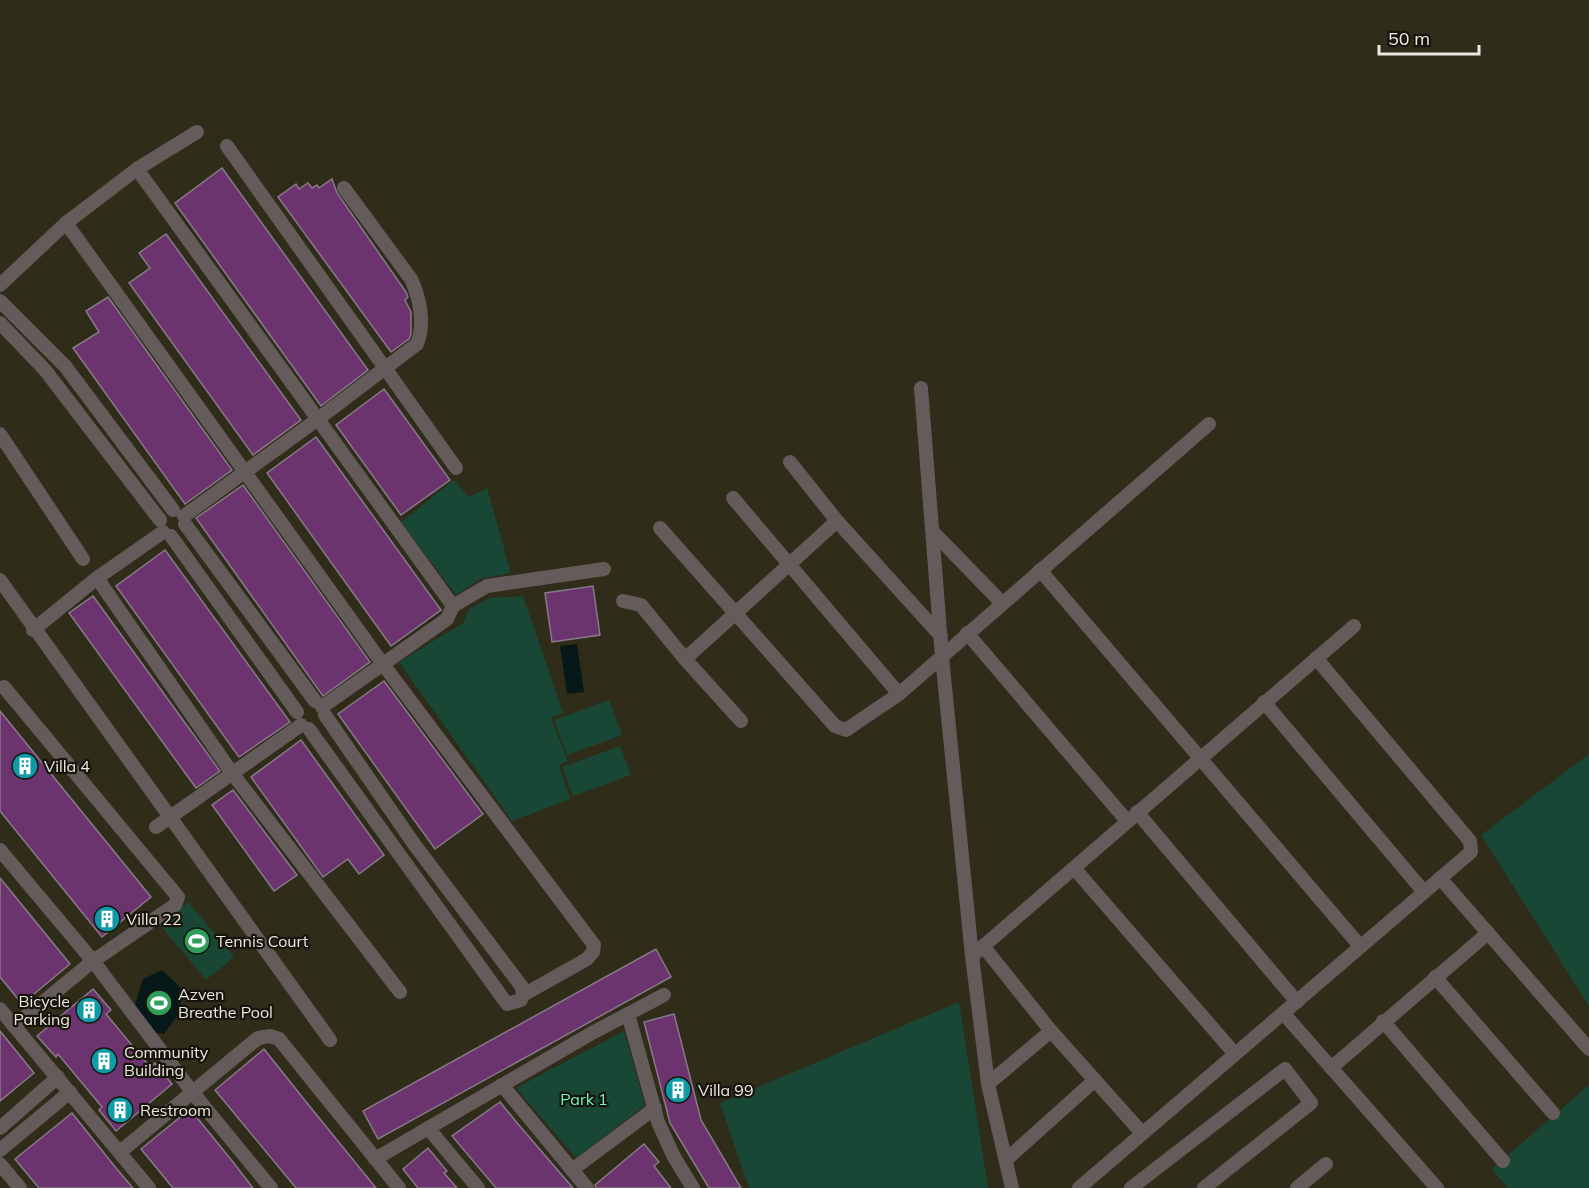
<svg xmlns="http://www.w3.org/2000/svg" width="1589" height="1188" viewBox="0 0 1589 1188" font-family="Mulish,sans-serif">
<rect width="100%" height="100%" fill="#2f2c1a"/>
<g fill="#194735">
<path d="M454 480 469 497 487 488 511 573 480 579 456 595 401 522Z"/>
<path d="M523 596 563 713 551 718 568 761 559 765 570 799 512 821 399 662 463 623 470 608 490 598Z"/>
<path d="M609 700 622 735 567 755 554 720Z"/>
<path d="M620 746 631 775 573 796 562 767Z"/>
<path d="M1589 754V1006L1481 835Z"/>
<path d="M188 902 234 957 206 980 160 925Z"/>
<path d="M959 1002 988 1188H749L720 1103Z"/>
<path d="M624 1031 645 1105 576 1158 516 1088Z"/>
<path d="M1589 1085V1188H1508L1492 1169Z"/>
</g>
<g fill="#071818">
<path d="M577 644 584 692 567 694 560 646Z"/>
<path d="M162 970 183 990 178 1015 164 1034 151 1032 133 1011 143 979Z"/>
</g>
<g fill="#6c346e" stroke="#887988" stroke-width="1.5">
<path d="M222 168 368 370 321 406 175 203Z"/>
<path d="M332 179 337 193 406 292 408 297 405 300 411 312V334L409 339 391 352 278 197 296 184 299 189 308 183 312 188 317 185 319 188Z"/>
<path d="M166 234 301 420 253 455 129 283 150 268 139 253Z"/>
<path d="M108 297 232 470 185 504 73 348 99 332 86 311Z"/>
<path d="M384 389 450 480 401 515 336 425Z"/>
<path d="M316 437 441 610 391 646 267 473Z"/>
<path d="M243 485 370 662 323 696 196 518Z"/>
<path d="M165 550 290 722 239 757 116 586Z"/>
<path d="M593 586 600 635 552 642 545 593Z"/>
<path d="M93 596 220 771 196 788 69 613Z"/>
<path d="M384 681 483 814 435 849 338 714Z"/>
<path d="M0 711 151 897 102 937 0 811Z"/>
<path d="M301 740 384 855 359 874 348 859 323 877 251 777Z"/>
<path d="M233 790 297 875 274 891 212 805Z"/>
<path d="M0 878 70 964 22 1004 0 977Z"/>
<path d="M656 949 671 977 378 1139 363 1111Z"/>
<path d="M93 989 111 1010 106 1014 150 1067 155 1063 172 1084 116 1131 99 1110 102 1107 58 1054 56 1057 37 1036Z"/>
<path d="M674 1014 701 1120 741 1188H709L670 1123 644 1022Z"/>
<path d="M0 1031 34 1073 0 1101Z"/>
<path d="M264 1049 307 1103 376 1188H296L215 1090Z"/>
<path d="M500 1102 518 1124 573 1188H496L452 1136Z"/>
<path d="M190 1109 233 1162 253 1188H173L141 1149Z"/>
<path d="M72 1113 116 1168 133 1188H39L34 1182 15 1159Z"/>
<path d="M644 1144 659 1162 654 1166 671 1188H596L595 1185Z"/>
<path d="M428 1148 447 1171 444 1173 457 1188H418L403 1169Z"/>
</g>
<g fill="none" stroke-linecap="round" stroke-linejoin="round">
<g stroke="#665b5b" stroke-width="14">
<path d="M227 146 456 468"/>
<path d="M137 169 453 606 447 619 322 707"/>
<path d="M66 223 382 663 594 945 593 952 587 959 523 995"/>
<path d="M0 285 66 223 137 169 197 132"/>
<path d="M0 301 65 366 173 510"/>
<path d="M0 323 45 370 160 520"/>
<path d="M921 388 942 657 972 956 988 1084 1012 1188"/>
<path d="M0 434 83 559"/>
<path d="M790 462 837 521 941 636"/>
<path d="M733 498 899 694"/>
<path d="M184 516 318 419 417 344C425 324 420 298 411 279L344 188"/>
<path d="M185 524 315 701"/>
<path d="M660 528 835 726 846 730 899 694 1209 424"/>
<path d="M163 532 97 578 232 773 400 992"/>
<path d="M933 532 1002 603"/>
<path d="M171 536 297 712"/>
<path d="M1040 570 1360 946"/>
<path d="M0 580 330 1040"/>
<path d="M623 601 641 605 685 659 741 721"/>
<path d="M453 606 487 586 604 569"/>
<path d="M33 630 97 578"/>
<path d="M967 633 1127 821"/>
<path d="M685 659 837 521"/>
<path d="M4 687 178 897 175 905 93 961 14 1026"/>
<path d="M1264 702 1424 892"/>
<path d="M309 729 507 1004 521 1000 523 995 522 987 414 844 325 715"/>
<path d="M1137 812 1297 1002"/>
<path d="M156 827 301 725"/>
<path d="M0 850 93 961 193 1093 271 1188"/>
<path d="M1074 868 1235 1054"/>
<path d="M1440 878 1589 1049"/>
<path d="M983 946 1051 1031 1142 1133"/>
<path d="M972 956 1354 626"/>
<path d="M1435 977 1553 1113"/>
<path d="M0 1009 149 1188"/>
<path d="M628 1014 658 1122 674 1157 693 1188"/>
<path d="M1284 1014 1437 1188"/>
<path d="M1383 1021 1503 1161"/>
<path d="M1331 1068 1488 933"/>
<path d="M988 1084 1051 1031"/>
<path d="M502 1085 587 1188"/>
<path d="M0 1128 58 1077"/>
<path d="M428 1128 478 1188"/>
<path d="M0 1150 70 1092"/>
<path d="M120 1152 258 1038 270 1036 279 1039 399 1188"/>
<path d="M375 1159 592 1033 664 995"/>
<path d="M1007 1159 1095 1080"/>
<path d="M0 1164 20 1188"/>
<path d="M572 1170 655 1108"/>
<path d="M1079 1188 1471 852 1470 841 1316 658"/>
<path d="M1131 1188 1285 1069 1311 1103 1204 1188"/>
<path d="M1297 1188 1326 1164"/>
</g>
</g>
<defs>
<symbol id="building-disc" viewBox="-11 -11 22 22"><circle r="9.5" fill="#0f9aa8" stroke="#16140c"/><path d="M-4-6H4V6H1V3H-1V6H-4ZM-2.5-4.3h1.7v1.8h-1.7ZM.8-4.3h1.7v1.8H.8ZM-2.5-1h1.7V.8h-1.7ZM.8-1h1.7V.8H.8Z" fill="#fff"/></symbol>
<symbol id="stadium-disc" viewBox="-11 -11 22 22"><circle r="9.5" fill="#2e9e5b" stroke="#16140c"/><path d="M0-5a6.5 5 0 1 0 0 10a6.5 5 0 1 0 0-10ZM-3.5-1.8h7v3.6h-7Z" fill="#fff"/></symbol>
</defs>
<g fill-rule="evenodd">
<use href="#building-disc" x="10" y="751" width="30" height="30"/>
<use href="#building-disc" x="92" y="904" width="30" height="30"/>
<use href="#stadium-disc" x="182" y="926" width="30" height="30"/>
<use href="#stadium-disc" x="144" y="988" width="30" height="30"/>
<use href="#building-disc" x="74" y="995" width="30" height="30"/>
<use href="#building-disc" x="89" y="1046" width="30" height="30"/>
<use href="#building-disc" x="663" y="1075" width="30" height="30"/>
<use href="#building-disc" x="105" y="1095" width="30" height="30"/>
</g>
<g text-anchor="middle" dominant-baseline="central" stroke-width="4.5" stroke-linejoin="round" paint-order="stroke">
<g font-size="16" fill="#eceadf" stroke="#16140c" text-anchor="start">
<text x="44" y="766">Villa 4</text>
<text x="126" y="919">Villa 22</text>
<text x="216" y="941">Tennis Court</text>
<text x="178" y="994">Azven<tspan x="178" dy="18">Breathe Pool</tspan></text>
<text x="70" y="1001" text-anchor="end">Bicycle<tspan x="70" dy="18">Parking</tspan></text>
<text x="124" y="1052">Community<tspan x="124" dy="18">Building</tspan></text>
<text x="698" y="1090">Villa 99</text>
<text x="140" y="1110">Restroom</text>
</g>
<g font-size="16" fill="#6ef8c2" stroke="#16140c">
<text x="584" y="1099">Park 1</text>
</g>
</g>
<path d="M1379 45v9h100v-9" fill="none" stroke="#eceadf" stroke-width="3"/>
<text x="1388" y="45" font-size="18" fill="#eceadf" stroke="#16140c" stroke-width="4.5" paint-order="stroke">50 m</text>
</svg>
